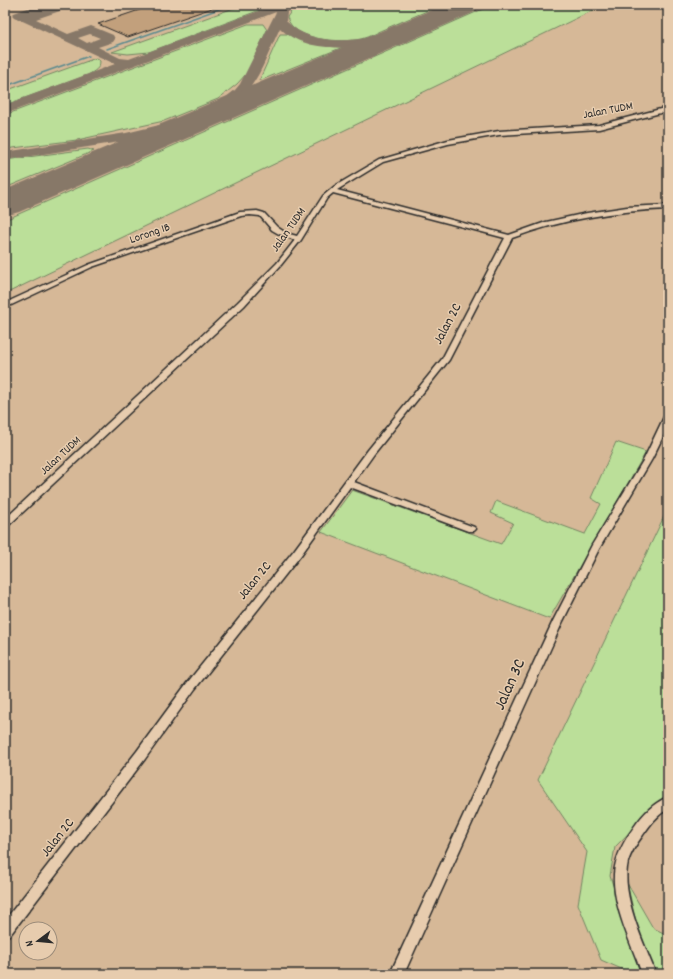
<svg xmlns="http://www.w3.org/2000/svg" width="673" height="979" viewBox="0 0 673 979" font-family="Dekko,sans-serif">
<rect width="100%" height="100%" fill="#e3c6a6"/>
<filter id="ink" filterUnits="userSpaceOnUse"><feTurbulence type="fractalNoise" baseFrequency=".025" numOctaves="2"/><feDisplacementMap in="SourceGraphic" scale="8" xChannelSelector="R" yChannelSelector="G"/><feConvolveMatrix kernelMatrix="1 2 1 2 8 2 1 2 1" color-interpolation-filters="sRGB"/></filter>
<g filter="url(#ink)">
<path fill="#d6b897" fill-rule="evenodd" d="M5 5H668V974H5ZM26 929H50V953H26Z"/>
<g fill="#bbdf99" stroke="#738562">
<path d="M242 5H265L260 10 149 52 128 54 112 52Z"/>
<path d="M296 5H441C423 13 405 20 387 28 378 31 370 37 361 39 341 43 293 41 287 17Z"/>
<path d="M492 5H604L5 294V220Z"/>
<path d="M248 24H263L267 30 247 73 237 84 218 99 164 121 77 140 5 149V115Z"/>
<path d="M280 34H287L309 42 343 47 259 81Z"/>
<path d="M96 58 100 61C100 69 94 71 88 75L5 105V91Z"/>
<path d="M88 149 94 151 5 188V160Z"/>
<path d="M616 442 646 452 549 619 321 532 352 490 501 544 513 523 491 513 496 501 585 534 601 504 591 498Z"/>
<path d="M668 508V675L664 677 668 697V793L615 847 610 876 641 974H633L601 960 578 904 587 852 538 780Z"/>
<path d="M627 883 653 928 668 935V974H653L637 926Z"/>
</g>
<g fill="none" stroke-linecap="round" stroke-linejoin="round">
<g stroke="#598a8f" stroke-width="1.5">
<path d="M107 49 230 5"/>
<path d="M6 86 89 56"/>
</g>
<path fill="#877868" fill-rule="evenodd" d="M36 5C44 5 56 2 62 9L60 11 36 19 68 34 91 26 113 35 115 39 113 42 98 47 120 58 129 59 275 5H295L287 13 286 21C315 50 363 40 399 31L403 32 405 35 403 38C368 48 308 57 280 28 268 53 258 86 236 102L241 106 239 109 185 127 126 141 5 160V152L126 133 176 121 211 109 235 90 240 84 276 12 5 114V105L115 64 14 17 12 15 14 13ZM90 34 100 38 87 43 78 38Z"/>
<path fill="#877868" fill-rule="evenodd" d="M443 5H481L477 11 19 212 5 216V190Z"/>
</g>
<path fill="#c2a07b" stroke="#2b2b2b" d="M154 5H218V6L128 37 98 24Z"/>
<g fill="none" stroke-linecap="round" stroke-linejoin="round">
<defs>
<g id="minor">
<path d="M668 107V111L599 129 499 135 448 144 383 162 337 190 509 235 546 222 587 213 627 207 668 205V209C614 211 563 219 512 238L449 360 374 454 354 482 474 527 476 529 474 531H468L350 487 301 555 195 689 145 759 10 935 5 936V920L137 751 187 683 295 549 368 450 442 359 505 238 333 193 327 198 301 240 281 265 244 306 8 526 5 527V519L238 302 277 263 295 240 279 234 272 230 260 216 250 215 241 216 92 267 5 308V303L88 265 240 212 257 211 264 213 277 227 286 233 297 236 323 196 335 186 379 160 448 140 499 131 599 125Z"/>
<path d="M668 414V426L652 459 599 549 563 621 404 974H390L553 621 592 545 644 459 664 417Z"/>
<path d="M668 797V809C657 815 650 825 643 835 637 843 631 852 628 862 620 895 644 943 656 974H642C632 945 612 906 614 874 615 857 624 841 634 827 643 814 653 803 668 797Z"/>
</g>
</defs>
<use href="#minor" stroke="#2b2b2b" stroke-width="3"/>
<use href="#minor" fill="#e7ccae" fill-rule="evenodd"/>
</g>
</g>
<g text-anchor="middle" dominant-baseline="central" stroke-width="3" stroke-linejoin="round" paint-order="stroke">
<g font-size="12" fill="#2b2b2b" stroke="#e7ccae">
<text transform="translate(608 111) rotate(-11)">Jalan TUDM</text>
<text transform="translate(289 230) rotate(-55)">Jalan TUDM</text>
<text transform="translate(150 234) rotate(-19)">Lorong 1B</text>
<text transform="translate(61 456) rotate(-43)">Jalan TUDM</text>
</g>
<g font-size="14" fill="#2b2b2b" stroke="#e7ccae">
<text transform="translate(448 324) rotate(-62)">Jalan 2C</text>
<text transform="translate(255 581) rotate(-51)">Jalan 2C</text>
<text transform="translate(58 838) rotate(-52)">Jalan 2C</text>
</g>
<g font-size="17" fill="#2b2b2b" stroke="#e7ccae">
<text transform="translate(511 685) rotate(-66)">Jalan 3C</text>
</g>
</g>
<rect width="673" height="979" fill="none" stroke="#e7ccae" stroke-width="20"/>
<rect x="10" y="10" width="653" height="959" fill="none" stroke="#2b2b2b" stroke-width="1.5" filter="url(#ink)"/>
<g transform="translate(38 941) rotate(254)"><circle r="19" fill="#e7ccae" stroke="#9c8c7a"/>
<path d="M0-3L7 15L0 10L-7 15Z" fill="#2b2b2b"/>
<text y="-6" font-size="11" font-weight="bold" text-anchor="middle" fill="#2b2b2b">N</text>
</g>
</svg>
